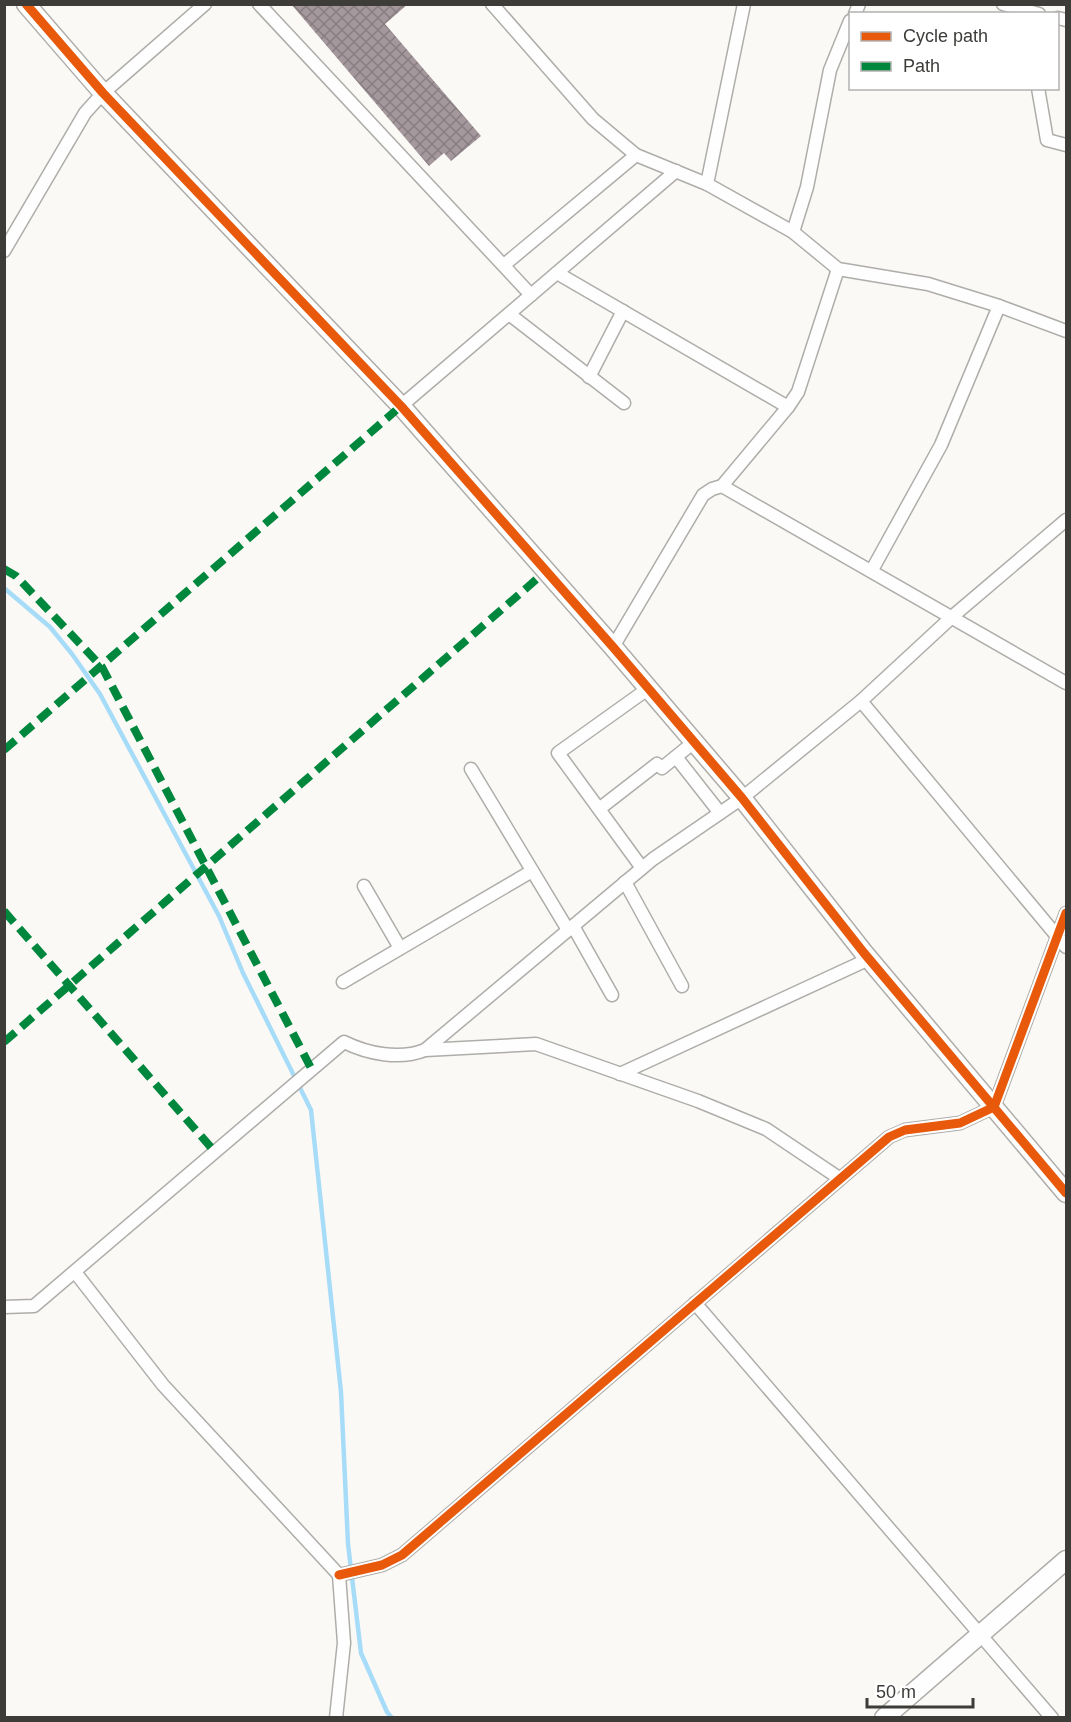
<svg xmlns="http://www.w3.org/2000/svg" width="1071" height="1722" viewBox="0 0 1071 1722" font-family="Helvetica,sans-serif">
<defs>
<pattern id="building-cross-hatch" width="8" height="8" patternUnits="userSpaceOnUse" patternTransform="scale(1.5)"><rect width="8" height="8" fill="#a4989d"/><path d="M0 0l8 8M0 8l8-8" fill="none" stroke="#877d81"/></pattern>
</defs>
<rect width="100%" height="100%" fill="#fbf9f5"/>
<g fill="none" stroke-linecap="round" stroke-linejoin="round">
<path stroke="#a7dcf8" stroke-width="4.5" d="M4 588 50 627 72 654 100 694 219 916 243 973 311 1110 341 1392 348 1544 361 1653 387 1712 392 1718"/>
</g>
<path fill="url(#building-cross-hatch)" d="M291 4H408L385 24 481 136 451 161 444 153 429 166Z"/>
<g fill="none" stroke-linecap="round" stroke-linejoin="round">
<defs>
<g id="street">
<path d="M259 4 531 295"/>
<path d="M492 4 593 119 636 155 707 184 793 232 838 269 928 284 999 306 1066 331"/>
<path d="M1003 4 1039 14"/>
<path d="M855 14 859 4"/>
<path d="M1058 18 1066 20"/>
<path d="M1038 88 1047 140 1066 145"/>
<path d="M707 184 744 4"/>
<path d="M793 232 807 187 830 70 850 21"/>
<path d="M4 251 85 113 103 93 205 4"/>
<path d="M504 265 636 155"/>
<path d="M557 273 788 407"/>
<path d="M509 314 624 403"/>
<path d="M589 377 623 311"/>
<path d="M401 406 676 171"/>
<path d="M722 486 1066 683"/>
<path d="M872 570 941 445 999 306"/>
<path d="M613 647 703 495 712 489 722 486 788 407 798 392 838 269"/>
<path d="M861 701 1066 947"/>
<path d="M676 757 720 813"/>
<path d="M471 769 568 930"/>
<path d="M599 809 657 764 662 768 694 742"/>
<path d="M642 868 558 753 649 688"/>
<path d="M625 882 682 986"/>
<path d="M364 886 400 948"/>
<path d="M573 926 612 995"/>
<path d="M343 982 532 871"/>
<path d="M425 1050 653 859 742 798 861 701 953 616 1066 520"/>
<path d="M620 1074 869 959"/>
<path d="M75 1272 163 1385 339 1575 344 1643 336 1718"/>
<path d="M695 1303 1052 1718"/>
<path d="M4 1307 34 1306 344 1042C368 1054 400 1060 425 1050L536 1044 698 1101 766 1129 839 1178"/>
<path d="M339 1575 382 1565 402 1555 889 1137 905 1130 960 1123 994 1107 1066 913"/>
</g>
<g id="secondary">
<path d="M26 4 103 93 401 406 613 647 742 798 864 953 1066 1193"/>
<path d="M884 1718 1066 1560"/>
</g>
</defs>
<use href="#street" stroke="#aeadaa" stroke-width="15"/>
<use href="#secondary" stroke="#aeadaa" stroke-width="21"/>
<use href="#street" stroke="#fefefe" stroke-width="12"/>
<use href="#secondary" stroke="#fefefe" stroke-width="18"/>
<g stroke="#00873e" stroke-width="8" stroke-dasharray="15 8" stroke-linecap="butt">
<path d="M4 569 16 576 102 667 311 1068"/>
<path d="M4 750 401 406"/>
<path d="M4 911 215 1152"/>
<path d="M4 1042 546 571"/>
</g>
<defs>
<g id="cycleway">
<path d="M26 4 103 93 401 406 613 647 742 798 864 953 1066 1193"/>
<path d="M339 1575 382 1565 402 1555 889 1137 905 1130 960 1123 994 1107 1066 913"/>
</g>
</defs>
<use href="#cycleway" stroke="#fff" stroke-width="13"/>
<use href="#cycleway" stroke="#e8590c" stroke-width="9"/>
</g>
<rect width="1071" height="1722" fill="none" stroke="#3d3c39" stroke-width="12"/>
<rect x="849" y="12" width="210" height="78" fill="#ffffff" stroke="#b1b1b0" stroke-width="1.5"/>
<rect x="861" y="32" width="30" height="9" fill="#e8590c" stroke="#b1b1b0" stroke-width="1.5"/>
<text x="903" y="42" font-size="18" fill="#3d3c39">Cycle path</text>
<rect x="861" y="62" width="30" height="9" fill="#00873e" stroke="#b1b1b0" stroke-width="1.5"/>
<text x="903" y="72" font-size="18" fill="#3d3c39">Path</text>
<path d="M867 1698v9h106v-9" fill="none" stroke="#3d3c39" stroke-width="3"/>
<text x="876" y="1698" font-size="18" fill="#3d3c39" stroke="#ffffff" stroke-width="4.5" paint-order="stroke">50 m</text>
</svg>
